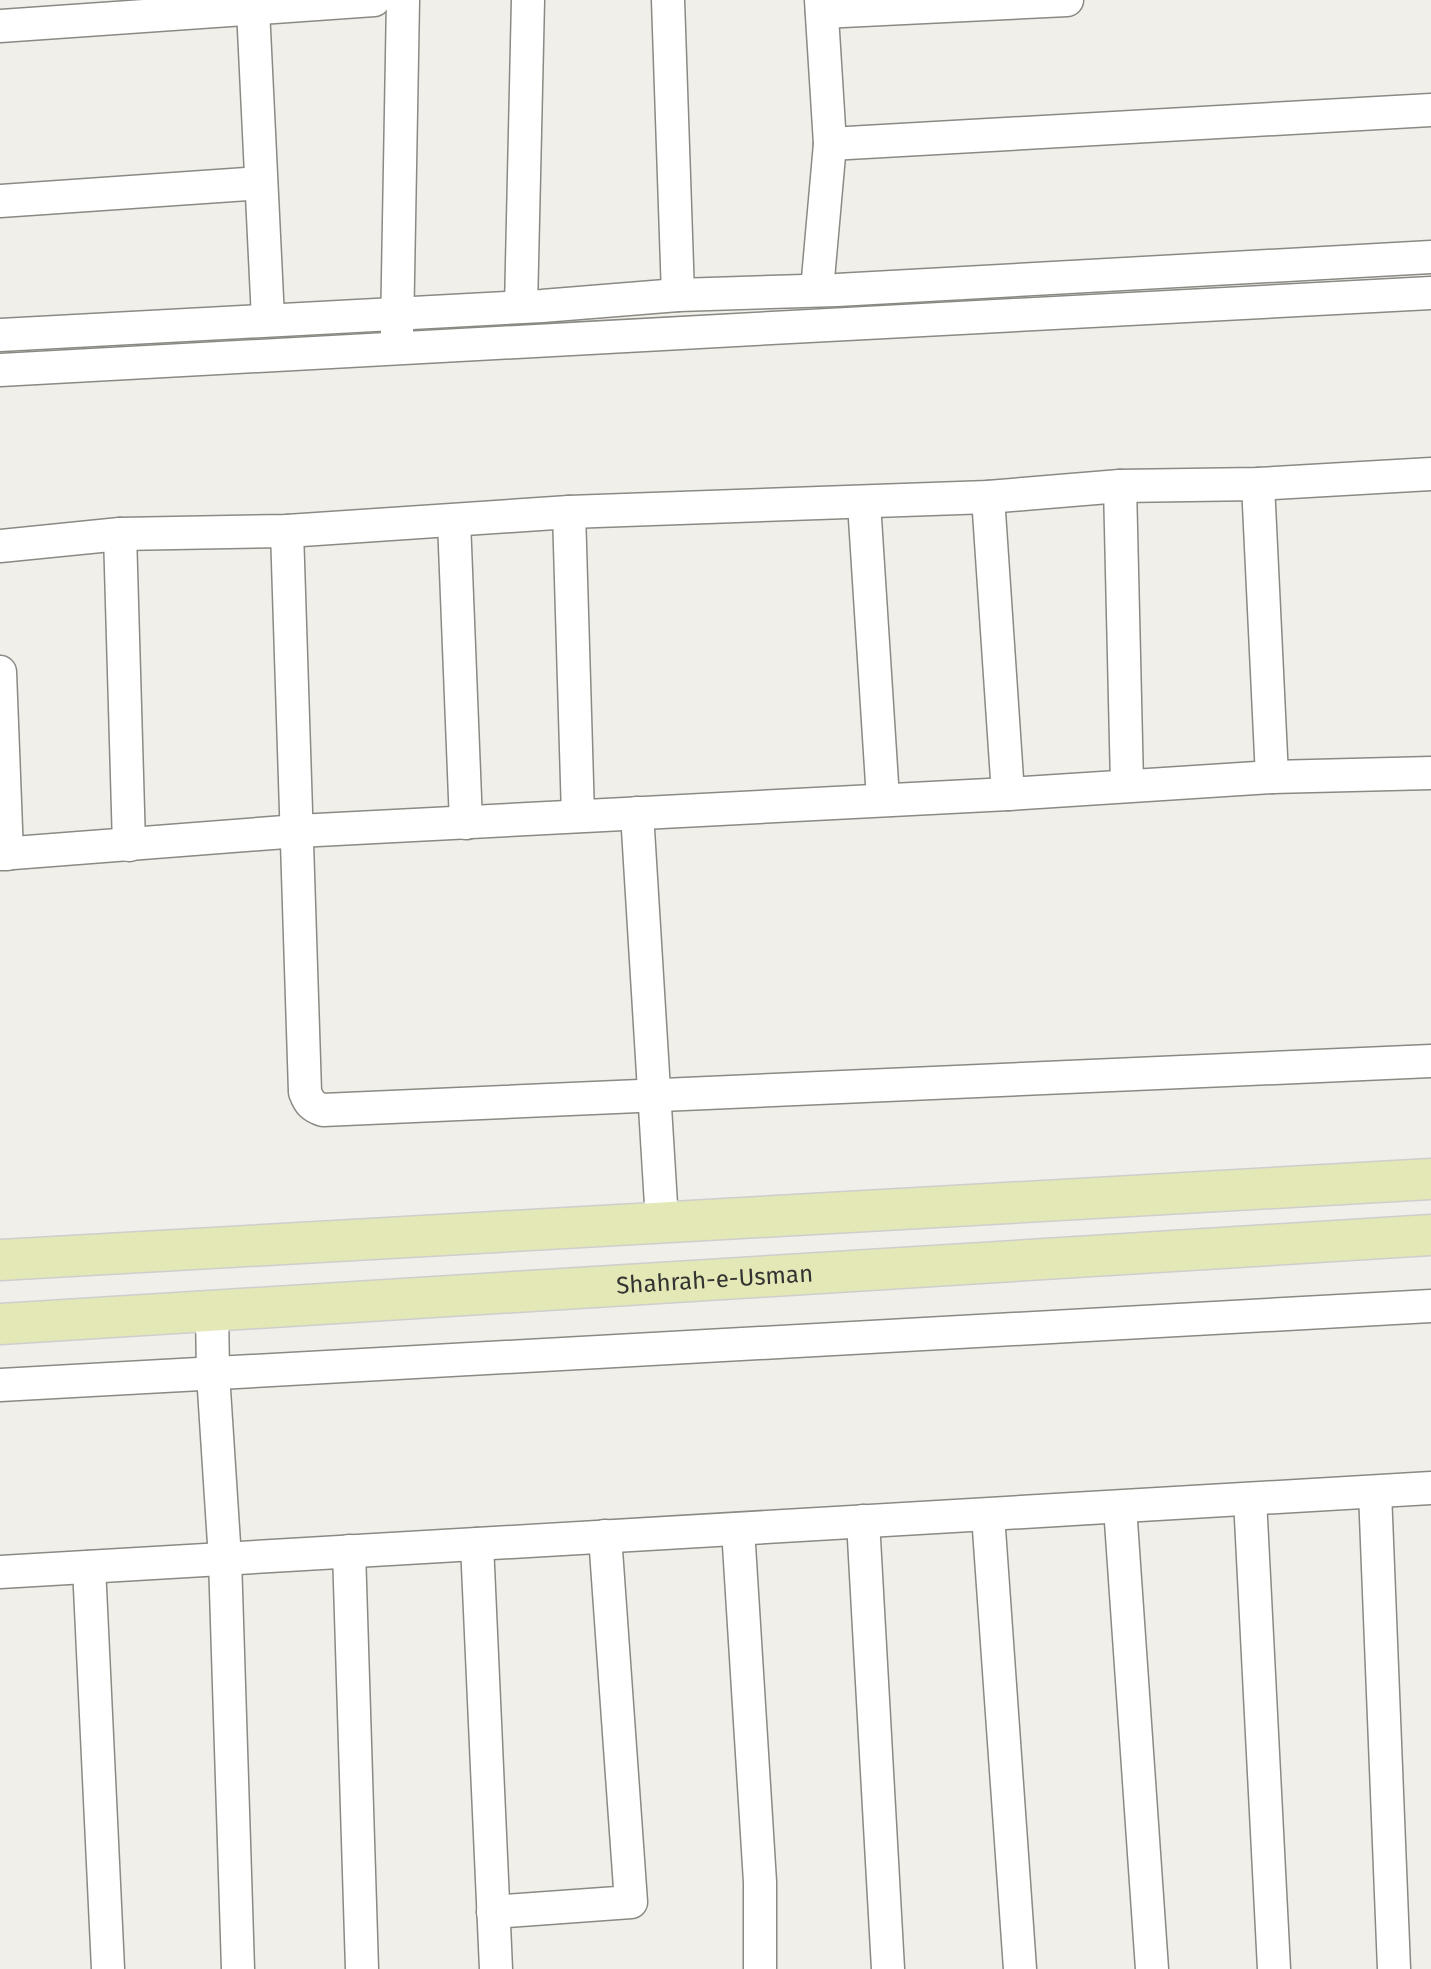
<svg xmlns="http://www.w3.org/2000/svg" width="1431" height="1969" viewBox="0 0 1431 1969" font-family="'Fira Sans',sans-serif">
<rect width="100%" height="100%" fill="#f1efe9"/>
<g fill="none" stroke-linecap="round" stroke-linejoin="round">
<defs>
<g id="minor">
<path d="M668 0 678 295"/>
<path d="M253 9 268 319"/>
<path d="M822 12 1067 0"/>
<path d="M0 26 374 0"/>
<path d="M830 144 1431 110"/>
<path d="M0 201 261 183"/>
<path d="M817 290 830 144 821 0"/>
<path d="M521 307 528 0"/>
<path d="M397 333 403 0"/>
<path d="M0 335 542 306 678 295 837 290 1431 257"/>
<path d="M0 370C477 342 954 319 1431 293"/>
<path d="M1258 484 1272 777"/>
<path d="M1120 486 1127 784"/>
<path d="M988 497 1008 794"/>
<path d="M864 503 883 799"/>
<path d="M569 512 578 816"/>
<path d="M454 521 466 823"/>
<path d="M287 531 305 1092C309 1103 313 1107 323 1110L1431 1061"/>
<path d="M120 534 129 845"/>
<path d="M0 546 120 534 287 531 569 512 988 497 1120 486 1258 484 1431 474"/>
<path d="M0 672 7 854"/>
<path d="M637 813 662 1221"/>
<path d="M0 854 298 831 1008 794 1272 777 1431 773"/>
<path d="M212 1311 213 1374 225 1559 238 1969"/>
<path d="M0 1385 1431 1306"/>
<path d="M1375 1492 1394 1969"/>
<path d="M1250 1499 1274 1969"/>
<path d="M1120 1507 1152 1969"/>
<path d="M988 1515 1020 1969"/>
<path d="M863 1521 888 1969"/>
<path d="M738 1529 760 1882V1969"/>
<path d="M477 1544 496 1969"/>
<path d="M349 1551 362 1969"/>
<path d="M89 1567 108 1969"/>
<path d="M0 1572 1431 1488"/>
<path d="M493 1912 631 1902 605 1536"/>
</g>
<g id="major">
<path d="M0 1260 1431 1179"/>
<path id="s1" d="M0 1324 1431 1235"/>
</g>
</defs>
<use href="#minor" stroke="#8b8983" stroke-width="35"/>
<use href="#major" stroke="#cecece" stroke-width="43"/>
<use href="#minor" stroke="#fff" stroke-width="32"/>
<use href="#major" stroke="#e3e8b6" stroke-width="40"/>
</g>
<g text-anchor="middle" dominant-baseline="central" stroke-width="6" stroke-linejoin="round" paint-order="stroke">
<g font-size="24" fill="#343331" stroke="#f1efe9">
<text stroke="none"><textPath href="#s1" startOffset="716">Shahrah-e-Usman</textPath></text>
</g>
</g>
</svg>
